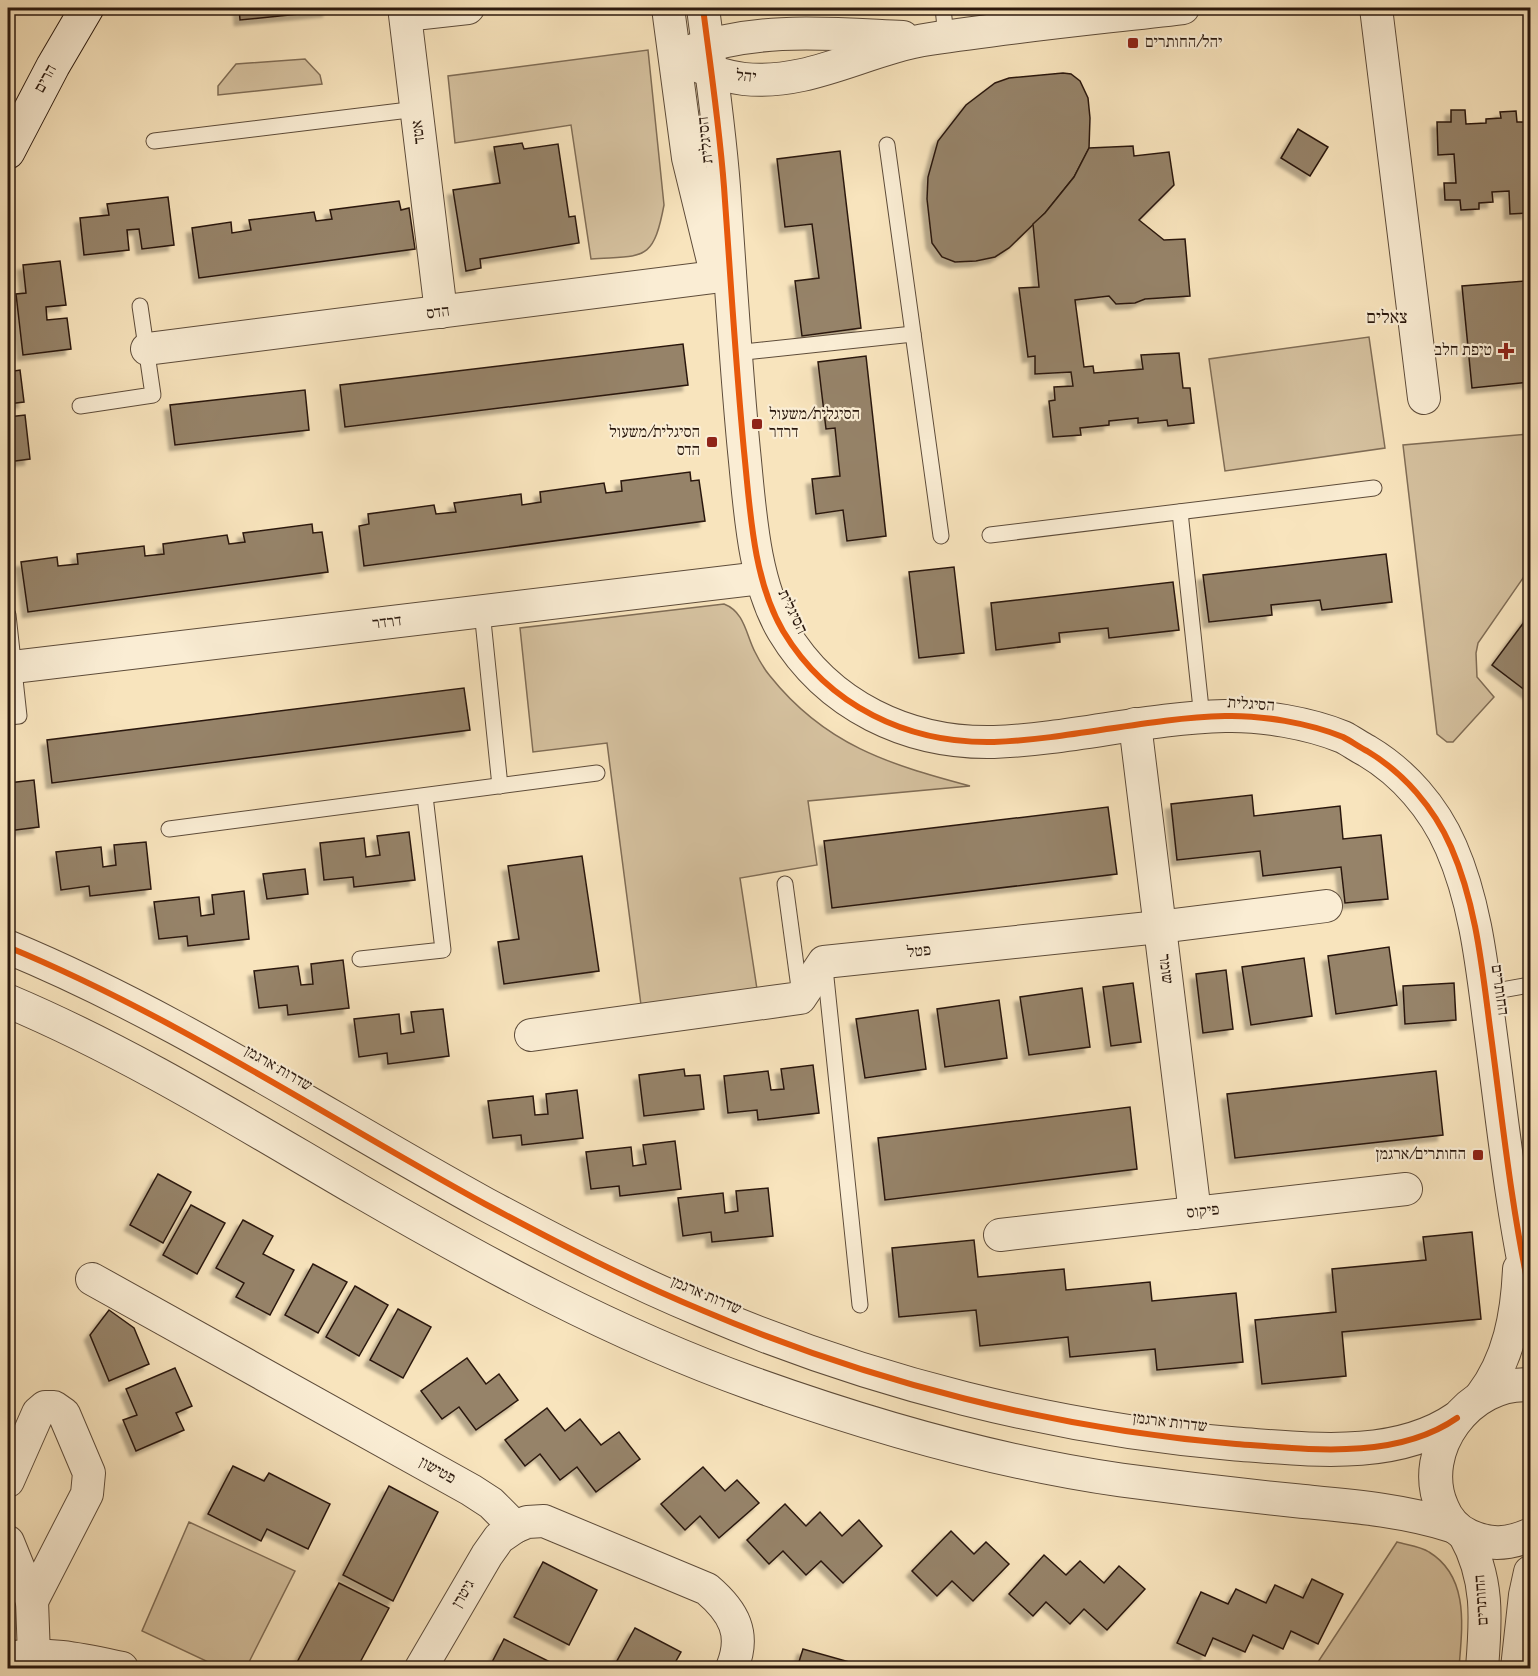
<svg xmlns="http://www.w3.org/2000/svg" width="1538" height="1676" viewBox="0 0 1538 1676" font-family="'IM FELL English','Frank Ruhl Libre',serif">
<defs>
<filter id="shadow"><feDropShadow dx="-5.5" dy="5.5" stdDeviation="1.5" flood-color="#0004"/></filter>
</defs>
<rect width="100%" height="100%" fill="#f8e4bd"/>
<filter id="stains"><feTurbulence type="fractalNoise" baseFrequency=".00333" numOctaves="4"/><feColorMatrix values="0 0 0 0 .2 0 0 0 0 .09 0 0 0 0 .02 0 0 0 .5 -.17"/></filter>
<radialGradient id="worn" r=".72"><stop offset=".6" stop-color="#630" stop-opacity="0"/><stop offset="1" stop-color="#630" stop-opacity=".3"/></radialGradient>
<g fill="#d5c19f" stroke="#806d56" stroke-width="1.5">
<path d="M648 50 664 205C653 263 644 255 591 259L571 125 455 143 448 76Z"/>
<path d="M305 59 320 75 322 84 218 95V86L236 64Z"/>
<path d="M1369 337 1385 448 1225 471 1209 359Z"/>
<path d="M1530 434V568L1478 643 1476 653 1477 677 1494 697 1453 742H1447L1437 734 1403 445Z"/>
<path d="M724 604C745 612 746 635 755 652 759 660 764 669 770 676 825 745 888 764 970 786L808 801 817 865 740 878 757 989 641 1005 607 743 533 752 520 628Z"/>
<path d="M189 1522 295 1571 246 1668H221L142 1631Z"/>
<path d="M1397 1542C1407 1545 1420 1546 1429 1552 1470 1577 1462 1628 1459 1668H1314Z"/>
</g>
<g fill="#968369" stroke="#2b190e" stroke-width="1.5" filter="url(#shadow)">
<path d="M239 8H328V11L240 20Z"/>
<path d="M1063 73 1071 74 1080 81 1088 98 1090 118 1089 148 1074 177 1045 213 1009 248 995 257 976 261 955 262 942 257 932 243 927 199 928 177 938 141 966 105 995 83 1009 78Z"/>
<path d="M1451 110H1465L1466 124 1486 123V119L1501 118 1500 112 1516 111 1517 122H1530V141H1524L1526 172H1530V203H1527L1528 213 1510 214 1509 191 1492 192 1493 202 1479 203V209L1461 210 1460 200H1445L1444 183H1456L1454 154 1438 155 1437 122H1451Z"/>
<path d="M1298 129 1328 147 1310 176 1281 158Z"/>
<path d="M522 143 524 149 558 144 569 217 575 216 579 243 480 259 481 268 466 271 453 190 500 183 494 147Z"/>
<path d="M1133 146 1134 156 1169 152 1174 185 1139 220 1164 240 1185 239 1190 296 1145 299 1135 303 1116 304 1109 296 1075 300 1084 367 1093 366 1094 373 1143 369 1141 355 1179 353 1183 388H1190L1194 423 1168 426 1167 420 1138 423V418L1109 421V425L1080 428 1081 435 1053 437 1049 401 1055 400 1054 387 1073 386 1071 372 1035 374V356L1028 357 1019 288 1039 287 1033 224 1045 213 1074 177 1089 148Z"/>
<path d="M840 151 861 328 802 336 795 281 819 278 812 224 785 227 777 159Z"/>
<path d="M168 197 174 245 142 249 139 229 127 230 129 250 84 255 80 218 109 215 107 204Z"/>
<path d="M399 201 401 210 409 208 415 249 199 278 192 228 231 222 232 233 251 230 249 220 314 212 316 221 332 219 330 210Z"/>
<path d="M60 261 66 305 46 307 47 320 67 318 71 349 23 355 16 294 26 293 23 265Z"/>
<path d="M1525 281 1530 336V382L1472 388 1462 286Z"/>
<path d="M683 344 688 385 345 427 340 385Z"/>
<path d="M866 356 886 536 847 541 843 510 816 514 812 479 840 476 835 428 826 429 818 362Z"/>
<path d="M20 370 24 402 8 404V372Z"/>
<path d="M305 390 309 430 175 445 170 405Z"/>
<path d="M25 415 30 459 8 462V417Z"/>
<path d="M690 472 691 481 699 480 705 521 364 566 359 526 369 524 368 514 434 505 436 514 456 512 454 503 521 494 522 505 541 502 540 492 604 483 606 493 622 491 621 481Z"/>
<path d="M312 524 313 533 322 532 328 572 28 612 21 562 57 557 58 566 78 564 77 554 144 546 145 556 164 554 163 544 227 535 229 544 245 542 243 533Z"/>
<path d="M1386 554 1392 602 1322 610 1320 600 1271 605 1272 615 1209 622 1203 575Z"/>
<path d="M954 567 964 653 919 658 909 572Z"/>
<path d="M1173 582 1179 630 1109 638 1108 628 1059 633 1060 642 996 650 991 603Z"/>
<path d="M1530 614V694L1492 665Z"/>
<path d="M464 688 470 730 52 783 47 740Z"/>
<path d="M34 780 39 827 8 831V783Z"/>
<path d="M1252 795 1254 816 1340 806 1343 839 1381 835 1388 899 1345 903 1341 867 1263 876 1260 851 1177 860 1171 804Z"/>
<path d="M1108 807 1117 874 832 908 824 841Z"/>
<path d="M409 832 415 880 354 887 353 877 324 880 320 843 364 838 366 857 380 855 377 836Z"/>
<path d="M146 842 151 889 90 896 89 886 61 890 56 852 101 847 103 867 116 865 114 845Z"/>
<path d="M582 856 599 971 504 984 498 942 519 939 508 866Z"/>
<path d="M305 869 308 894 267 899 263 874Z"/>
<path d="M244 891 249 939 188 946 187 936 159 939 154 902 199 897 201 916 214 914 212 895Z"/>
<path d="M1389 947 1397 1005 1336 1014 1328 956Z"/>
<path d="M1304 958 1312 1016 1251 1025 1242 967Z"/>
<path d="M343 960 349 1008 288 1015 287 1005 259 1008 254 971 298 966 301 985 313 984 311 964Z"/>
<path d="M1226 970 1233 1029 1203 1033 1196 974Z"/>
<path d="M1133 983 1141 1042 1111 1046 1103 987Z"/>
<path d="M1454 983 1456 1020 1405 1024 1403 986Z"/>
<path d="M1082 988 1090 1047 1029 1055 1020 997Z"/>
<path d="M999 1000 1007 1058 945 1067 937 1009Z"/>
<path d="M443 1009 449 1056 388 1064 387 1053 359 1057 354 1019 399 1014 401 1034 414 1032 411 1012Z"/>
<path d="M918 1010 926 1069 865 1078 856 1019Z"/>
<path d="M813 1065 819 1113 758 1120 757 1110 728 1113 724 1076 768 1071 771 1090 784 1089 781 1069Z"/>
<path d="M684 1069 685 1076 700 1075 704 1109 644 1116 639 1075Z"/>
<path d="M1436 1071 1443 1135 1235 1158 1227 1094Z"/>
<path d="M577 1090 583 1138 522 1145 521 1135 493 1138 488 1101 533 1096 535 1115 548 1114 546 1094Z"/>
<path d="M1130 1107 1137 1169 885 1200 878 1138Z"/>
<path d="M675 1141 681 1189 620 1196 619 1186 591 1189 586 1152 631 1147 633 1166 646 1164 643 1145Z"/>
<path d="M158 1174 191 1192 163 1243 130 1225Z"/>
<path d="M768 1188 773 1236 712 1242 711 1232 683 1236 678 1198 723 1193 725 1213 738 1211 736 1191Z"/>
<path d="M191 1205 225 1223 197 1274 163 1255Z"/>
<path d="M243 1220 273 1236 263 1254 294 1270 270 1315 236 1297 244 1283 216 1268Z"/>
<path d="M1472 1232 1481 1319 1342 1332 1346 1376 1262 1384 1255 1320 1336 1312 1332 1269 1426 1260 1423 1237Z"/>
<path d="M974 1240 978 1277 1064 1269 1066 1290 1150 1282 1152 1301 1236 1293 1243 1362 1157 1370 1155 1349 1070 1357 1068 1337 980 1346 976 1310 899 1317 892 1248Z"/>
<path d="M313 1264 347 1282 318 1333 285 1315Z"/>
<path d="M355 1286 388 1305 359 1356 326 1337Z"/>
<path d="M398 1309 431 1327 403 1378 370 1360Z"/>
<path d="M109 1310 134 1328 149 1364 109 1381 90 1335Z"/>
<path d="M467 1358 486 1384 499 1374 518 1400 476 1430 459 1407 442 1419 421 1391Z"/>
<path d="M175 1368 192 1406 176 1413 184 1430 136 1451 123 1420 137 1415 126 1389Z"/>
<path d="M547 1408 565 1431 580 1419 601 1445 619 1432 640 1459 596 1492 577 1467 560 1480 540 1454 525 1466 505 1440Z"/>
<path d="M233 1466 264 1481 269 1473 330 1504 308 1549 267 1529 261 1541 208 1514Z"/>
<path d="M703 1467 725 1491 737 1480 759 1503 719 1538 700 1516 685 1530 661 1504Z"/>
<path d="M389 1486 438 1512 393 1601 343 1575Z"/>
<path d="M785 1504 806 1526 820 1512 842 1536 859 1520 882 1546 843 1583 821 1561 806 1575 783 1551 769 1564 747 1540Z"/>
<path d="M951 1531 974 1554 986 1542 1009 1564 973 1601 952 1581 937 1596 912 1571Z"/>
<path d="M1044 1555 1066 1575 1080 1561 1104 1583 1119 1566 1145 1589 1107 1630 1084 1609 1070 1624 1046 1602 1033 1616 1009 1594Z"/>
<path d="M543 1562 597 1590 569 1645 514 1617Z"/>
<path d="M1312 1579 1343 1594 1318 1644 1291 1631 1283 1649 1253 1635 1245 1652 1213 1638 1205 1656 1177 1643 1201 1592 1228 1604 1236 1589 1266 1603 1275 1585 1303 1598Z"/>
<path d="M339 1583 389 1608 357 1668H294Z"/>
<path d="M635 1628 681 1652 672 1668H613Z"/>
<path d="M504 1639 556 1665 555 1668H489Z"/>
<path d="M803 1649 860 1665 859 1668H797Z"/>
</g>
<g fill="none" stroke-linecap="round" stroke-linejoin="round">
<defs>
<g id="service">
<path d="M943 8 946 37"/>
<path d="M154 141 417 109"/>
<path d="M887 145 941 536"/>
<path d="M735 353 913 334"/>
<path d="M80 406 153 395 140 306"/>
<path d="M1180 512 1202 718"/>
<path d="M990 535 1374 488"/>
<path d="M482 611 500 786"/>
<path d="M8 717 19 716 8 615"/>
<path d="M169 829 597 773"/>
<path d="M785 884 800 995"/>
<path d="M360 959 443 950 425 796"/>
<path d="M825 968 860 1305"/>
<path d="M1485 993 1530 985"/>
</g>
<g id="minor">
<path d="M668 8 688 158 715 269"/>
<path d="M703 8C711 72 721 136 725 201 731 285 736 368 744 451 750 509 753 580 783 631 828 706 908 744 994 742 1072 739 1147 718 1225 716 1261 715 1309 723 1343 737 1351 741 1359 747 1367 751 1404 773 1434 808 1451 847 1476 904 1482 967 1490 1028 1502 1117 1511 1206 1530 1294"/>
<path d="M1376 8 1424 398"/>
<path d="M688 52C756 26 833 34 903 37"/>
<path d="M675 57C697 66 720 76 744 79 810 86 867 48 930 39 1014 26 1099 18 1183 8"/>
<path d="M441 312 405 15 468 8"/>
<path d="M147 349 730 275"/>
<path d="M13 667 761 578"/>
<path d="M1135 724 1195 1213"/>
<path d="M531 1035 800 998 824 962 1159 927 1326 906"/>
<path d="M1000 1235 1406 1189"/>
<path d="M92 1279 471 1490 491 1503 515 1527 527 1522 544 1521 707 1589C734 1612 746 1634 732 1668"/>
<path d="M1481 1396C1509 1359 1517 1315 1519 1269"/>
<path d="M8 1481 38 1413 45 1407H54L64 1414 89 1473 87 1494 32 1601 8 1542"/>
<path d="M1464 1534C1489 1578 1486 1620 1482 1668"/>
<path d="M32 1601 34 1656"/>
<path d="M8 1658C46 1651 84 1660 122 1668"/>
<path d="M421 1668 487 1555 499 1538 515 1527"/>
<path d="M1517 1668 1525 1595 1530 1572"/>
</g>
<g id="tertiary">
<path d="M8 947C175 1016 326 1117 485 1204 556 1242 629 1280 704 1311 871 1382 1054 1429 1236 1444 1307 1449 1395 1461 1457 1418"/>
<path d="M8 1001C131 1053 243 1123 358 1190 484 1263 614 1334 751 1383 871 1426 994 1462 1121 1480 1180 1488 1239 1495 1299 1501 1351 1506 1403 1510 1453 1526"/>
<path d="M1530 1385C1470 1380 1417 1450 1442 1507 1447 1520 1456 1530 1469 1536 1490 1546 1509 1544 1530 1535"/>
</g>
<path id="secondary" d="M8 152 53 66 87 8"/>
</defs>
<use href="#service" stroke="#5e4c3a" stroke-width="17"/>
<use href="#minor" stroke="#5e4c3a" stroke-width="34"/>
<use href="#tertiary" stroke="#5e4c3a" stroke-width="35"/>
<use href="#secondary" stroke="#2b190e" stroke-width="35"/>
<use href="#service" stroke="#faedd4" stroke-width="15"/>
<use href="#minor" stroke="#faedd4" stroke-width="32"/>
<use href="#tertiary" stroke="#faedd4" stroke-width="33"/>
<use href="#secondary" stroke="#faedd4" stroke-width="33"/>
<defs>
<g id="cycleway">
<path d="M703 8C711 72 721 136 725 201 731 285 736 368 744 451 750 509 753 580 783 631 828 706 908 744 994 742 1072 739 1147 718 1225 716 1261 715 1309 723 1343 737 1351 741 1359 747 1367 751 1404 773 1434 808 1451 847 1476 904 1482 967 1490 1028 1502 1117 1511 1206 1530 1294"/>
<path d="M8 947C175 1016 326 1117 485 1204 556 1242 629 1280 704 1311 871 1382 1054 1429 1236 1444 1307 1449 1395 1461 1457 1418"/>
</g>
</defs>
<use href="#cycleway" stroke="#faedd4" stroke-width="10"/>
<use href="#cycleway" stroke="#e8590c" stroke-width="6"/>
</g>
<g fill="#8f2418" stroke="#faedd4" stroke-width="2">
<rect x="1127" y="37" width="12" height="12" rx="3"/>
<path d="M1503 342h6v6h6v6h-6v6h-6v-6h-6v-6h6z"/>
<rect x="751" y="418" width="12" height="12" rx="3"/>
<rect x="706" y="436" width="12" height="12" rx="3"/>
<rect x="1472" y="1149" width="12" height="12" rx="3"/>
</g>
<g text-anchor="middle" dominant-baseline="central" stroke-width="4.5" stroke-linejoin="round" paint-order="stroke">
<g font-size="16" fill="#2b190e" stroke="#faedd4" text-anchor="end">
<text x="1145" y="43" text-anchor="start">יהל/החותרים</text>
<text x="1492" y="351">טיפת חלב</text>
<text x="769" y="415" text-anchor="start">הסיגלית/משעול<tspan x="769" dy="18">דרדר</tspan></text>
<text x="700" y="433">הסיגלית/משעול<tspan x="700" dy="18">הדס</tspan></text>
<text x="1466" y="1155">החותרים/ארגמן</text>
</g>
<g font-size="16" fill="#2b190e" stroke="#faedd4">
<text transform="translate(746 77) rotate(6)">יהל</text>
<text transform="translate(46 79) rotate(-61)">הרים</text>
<text transform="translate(419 132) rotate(-97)">אטד</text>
<text transform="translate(706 140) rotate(-96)">הסיגלית</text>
<text transform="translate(438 313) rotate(-7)">הדס</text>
<text transform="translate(792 612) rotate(64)">הסיגלית</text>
<text transform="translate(387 623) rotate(-7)">דרדר</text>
<text transform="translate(1251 705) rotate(4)">הסיגלית</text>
<text transform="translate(919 952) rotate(-6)">פטל</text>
<text transform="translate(1165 969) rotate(83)">שומר</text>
<text transform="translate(1499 990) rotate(82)">החותרים</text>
<text transform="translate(278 1069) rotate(30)">שדרות ארגמן</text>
<text transform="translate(1203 1212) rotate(-6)">פיקוס</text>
<text transform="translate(706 1296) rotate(23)">שדרות ארגמן</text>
<text transform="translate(1170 1423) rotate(7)">שדרות ארגמן</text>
<text transform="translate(437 1471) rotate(29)">פטישון</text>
<text transform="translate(464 1594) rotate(-60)">גיטרן</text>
<text transform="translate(1482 1600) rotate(-94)">החותרים</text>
</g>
<g font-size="18" fill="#2b190e" stroke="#faedd4">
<text x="1387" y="318">צאלים</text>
</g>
</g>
<rect width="1538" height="1676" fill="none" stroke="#f8e4bd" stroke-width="30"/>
<rect x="9" y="9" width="1520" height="1658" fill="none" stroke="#2b190e" stroke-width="3"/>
<rect x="15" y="15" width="1508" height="1646" fill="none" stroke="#2b190e" stroke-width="1.5"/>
<rect width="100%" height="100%" filter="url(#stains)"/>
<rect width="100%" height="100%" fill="url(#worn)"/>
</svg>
